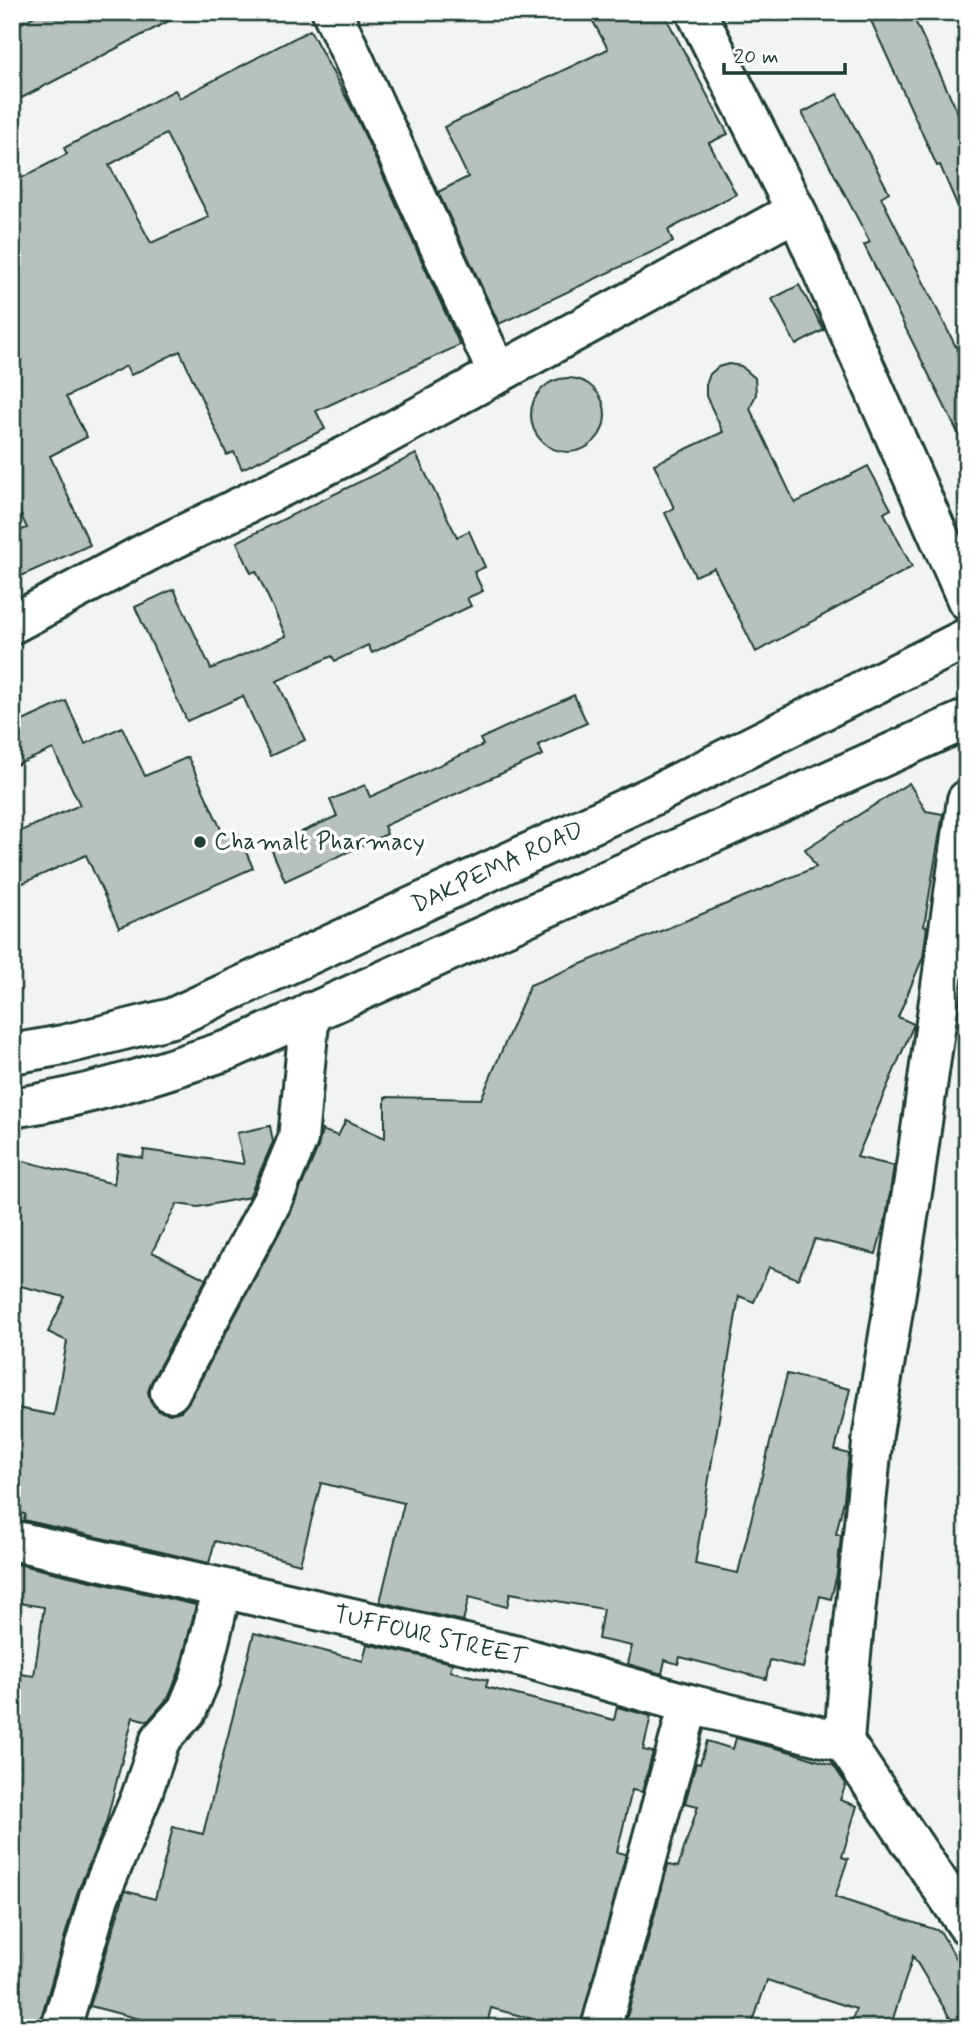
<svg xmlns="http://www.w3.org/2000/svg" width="979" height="2040" viewBox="0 0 979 2040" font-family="Mynerve,sans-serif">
<rect width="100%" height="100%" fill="#f2f3f3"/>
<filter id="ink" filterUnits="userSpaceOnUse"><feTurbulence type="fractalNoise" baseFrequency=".0143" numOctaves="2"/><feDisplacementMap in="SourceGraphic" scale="14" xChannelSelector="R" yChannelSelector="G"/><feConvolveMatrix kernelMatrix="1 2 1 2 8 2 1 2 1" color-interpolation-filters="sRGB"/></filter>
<g filter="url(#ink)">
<g fill="#b7c1bd" stroke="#1f3d34" stroke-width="2" fill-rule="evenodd">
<path d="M42 12H186L12 103V28Z"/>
<path d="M588 12H663L728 134 709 143 736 194 668 230 673 242 499 324 438 192 468 177 444 127 608 49Z"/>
<path d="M867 12H911L967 132V228L940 165 937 166Z"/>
<path d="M310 30 356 116 460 345 316 411 325 429 242 469 234 452 227 455 180 351 131 375 126 366 66 397 87 437 50 456 90 545 12 580V534L27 528 12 496V183L67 154 64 148 175 90 180 98ZM166 134 209 217 151 243 109 165Z"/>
<path d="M837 94 889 192 881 197 967 369V451L864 245 870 242 802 113Z"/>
<path d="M799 285 824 330 796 345 772 299Z"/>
<path d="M729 364 741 366 755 378 756 394 750 409 795 503 868 466 891 509 884 513 912 567 756 652 714 568 695 576 665 513 674 508 654 464 723 432 706 396V385L710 374 718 367Z"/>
<circle cx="568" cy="415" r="37"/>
<path d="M416 454 457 537 469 531 485 567 474 572 483 591 467 598 471 606 372 653 368 645 335 661 332 656 277 681 305 740 270 756 243 696 187 721 135 607 174 589 211 669 286 636 256 571 251 573 237 542Z"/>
<path d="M574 695 587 723 538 745 543 755 384 826 387 834 285 881 270 846 337 816 330 800 365 785 370 797 483 745 480 739Z"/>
<path d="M66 701 85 744 122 727 145 776 188 757 224 836 237 831 253 868 119 928 86 855 12 888V835L80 805 53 749 12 767V726Z"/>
<path d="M909 783 926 811 943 814 924 926 927 927 923 957 898 1017 914 1024 857 1157 894 1166 887 1212 876 1254 815 1239 798 1279 769 1267 754 1302 739 1296 695 1564 738 1573 787 1374 850 1389 835 1450 849 1454 844 1500 836 1534 841 1535 837 1574 831 1599 820 1596 803 1668 770 1660 766 1679 680 1657 678 1664 665 1660 662 1674 628 1664 632 1646 598 1639 603 1609 510 1593 507 1607 469 1597 463 1621 380 1602 404 1503 321 1483 300 1564 215 1541 209 1563 24 1520 25 1514 12 1512V1407L54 1415 67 1341 48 1332 65 1297 12 1284V1158L114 1184 118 1154 143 1158 144 1150 244 1164 237 1133 270 1126 273 1142 249 1197 198 1207 177 1204 152 1252 206 1279 151 1382 148 1392 151 1403 159 1411 170 1414 181 1411 189 1402 291 1211 318 1147 322 1130 338 1136 346 1120 385 1138V1097L481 1099 530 985 816 867 805 849Z"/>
<path d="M17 1564 196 1605 179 1672 168 1698 148 1721 133 1717 106 1823 78 1891 38 2028H12V1673L34 1676 44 1607 12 1602Z"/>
<path d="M254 1633 363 1661 367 1644 452 1663 450 1671 488 1680 486 1687 614 1720 617 1707 651 1716 643 1750 653 1752 642 1792 632 1790 617 1852 626 1854 580 2028H566L491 2008 486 2028H174L90 2006 125 1891 155 1899 173 1827 203 1834Z"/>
<path d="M736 1738 791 1752 833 1765 846 1784 840 1800 857 1806 842 1857 848 1859 835 1897 940 1931 967 1976V2028H956L913 1956 890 2028H849L856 2009 767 1980 751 2028H624L668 1865 678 1867 698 1806 685 1803 696 1763 700 1764 707 1741 733 1749Z"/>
</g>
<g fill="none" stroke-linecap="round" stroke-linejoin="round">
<defs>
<g id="minor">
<path d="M332 12 498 374"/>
<path d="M696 12 796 211 967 600"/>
<path d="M12 624 149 551 354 452 796 211"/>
<path d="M967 800 914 1180 873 1434 850 1664 844 1742 967 1925"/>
<path d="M170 1392 272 1201 298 1139 310 1012"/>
<path id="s1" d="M12 1540 522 1657 689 1704 844 1742"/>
<path d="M61 2028 99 1897 141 1797 160 1740 187 1710 200 1679 222 1589"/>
<path d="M601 2028 689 1704"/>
</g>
<g id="highway">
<path id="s2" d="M12 1054 63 1045 172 1018 652 796 967 638"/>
<path d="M12 1108C88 1097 159 1073 231 1049L967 719"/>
</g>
</defs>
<use href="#minor" stroke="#1f3d34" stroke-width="44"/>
<use href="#highway" stroke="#1f3d34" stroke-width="44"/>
<use href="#minor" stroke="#fff" stroke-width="38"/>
<use href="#highway" stroke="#fff" stroke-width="38"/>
</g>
</g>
<circle fill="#1f3d34" stroke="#fff" stroke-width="2.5" cx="200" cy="842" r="7"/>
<g text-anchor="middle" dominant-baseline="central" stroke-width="7" stroke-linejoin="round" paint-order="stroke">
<g font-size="24" fill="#1f3d34" stroke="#fff" text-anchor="start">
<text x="214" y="842">Chamalt Pharmacy</text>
</g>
<g font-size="24" fill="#1f3d34" stroke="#fff">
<text stroke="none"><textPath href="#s2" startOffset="523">DAKPEMA ROAD</textPath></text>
<text stroke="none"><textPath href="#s1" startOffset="429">TUFFOUR STREET</textPath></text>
</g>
</g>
<rect width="979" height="2040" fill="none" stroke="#fff" stroke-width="42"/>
<rect x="21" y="21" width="937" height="1998" fill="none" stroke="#1f3d34" stroke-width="2.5" filter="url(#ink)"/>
<path d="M724 63v10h121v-10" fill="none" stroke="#1f3d34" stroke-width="3.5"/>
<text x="734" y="63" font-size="21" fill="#1f3d34" stroke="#ffffff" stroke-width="5" paint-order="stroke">20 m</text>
</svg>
